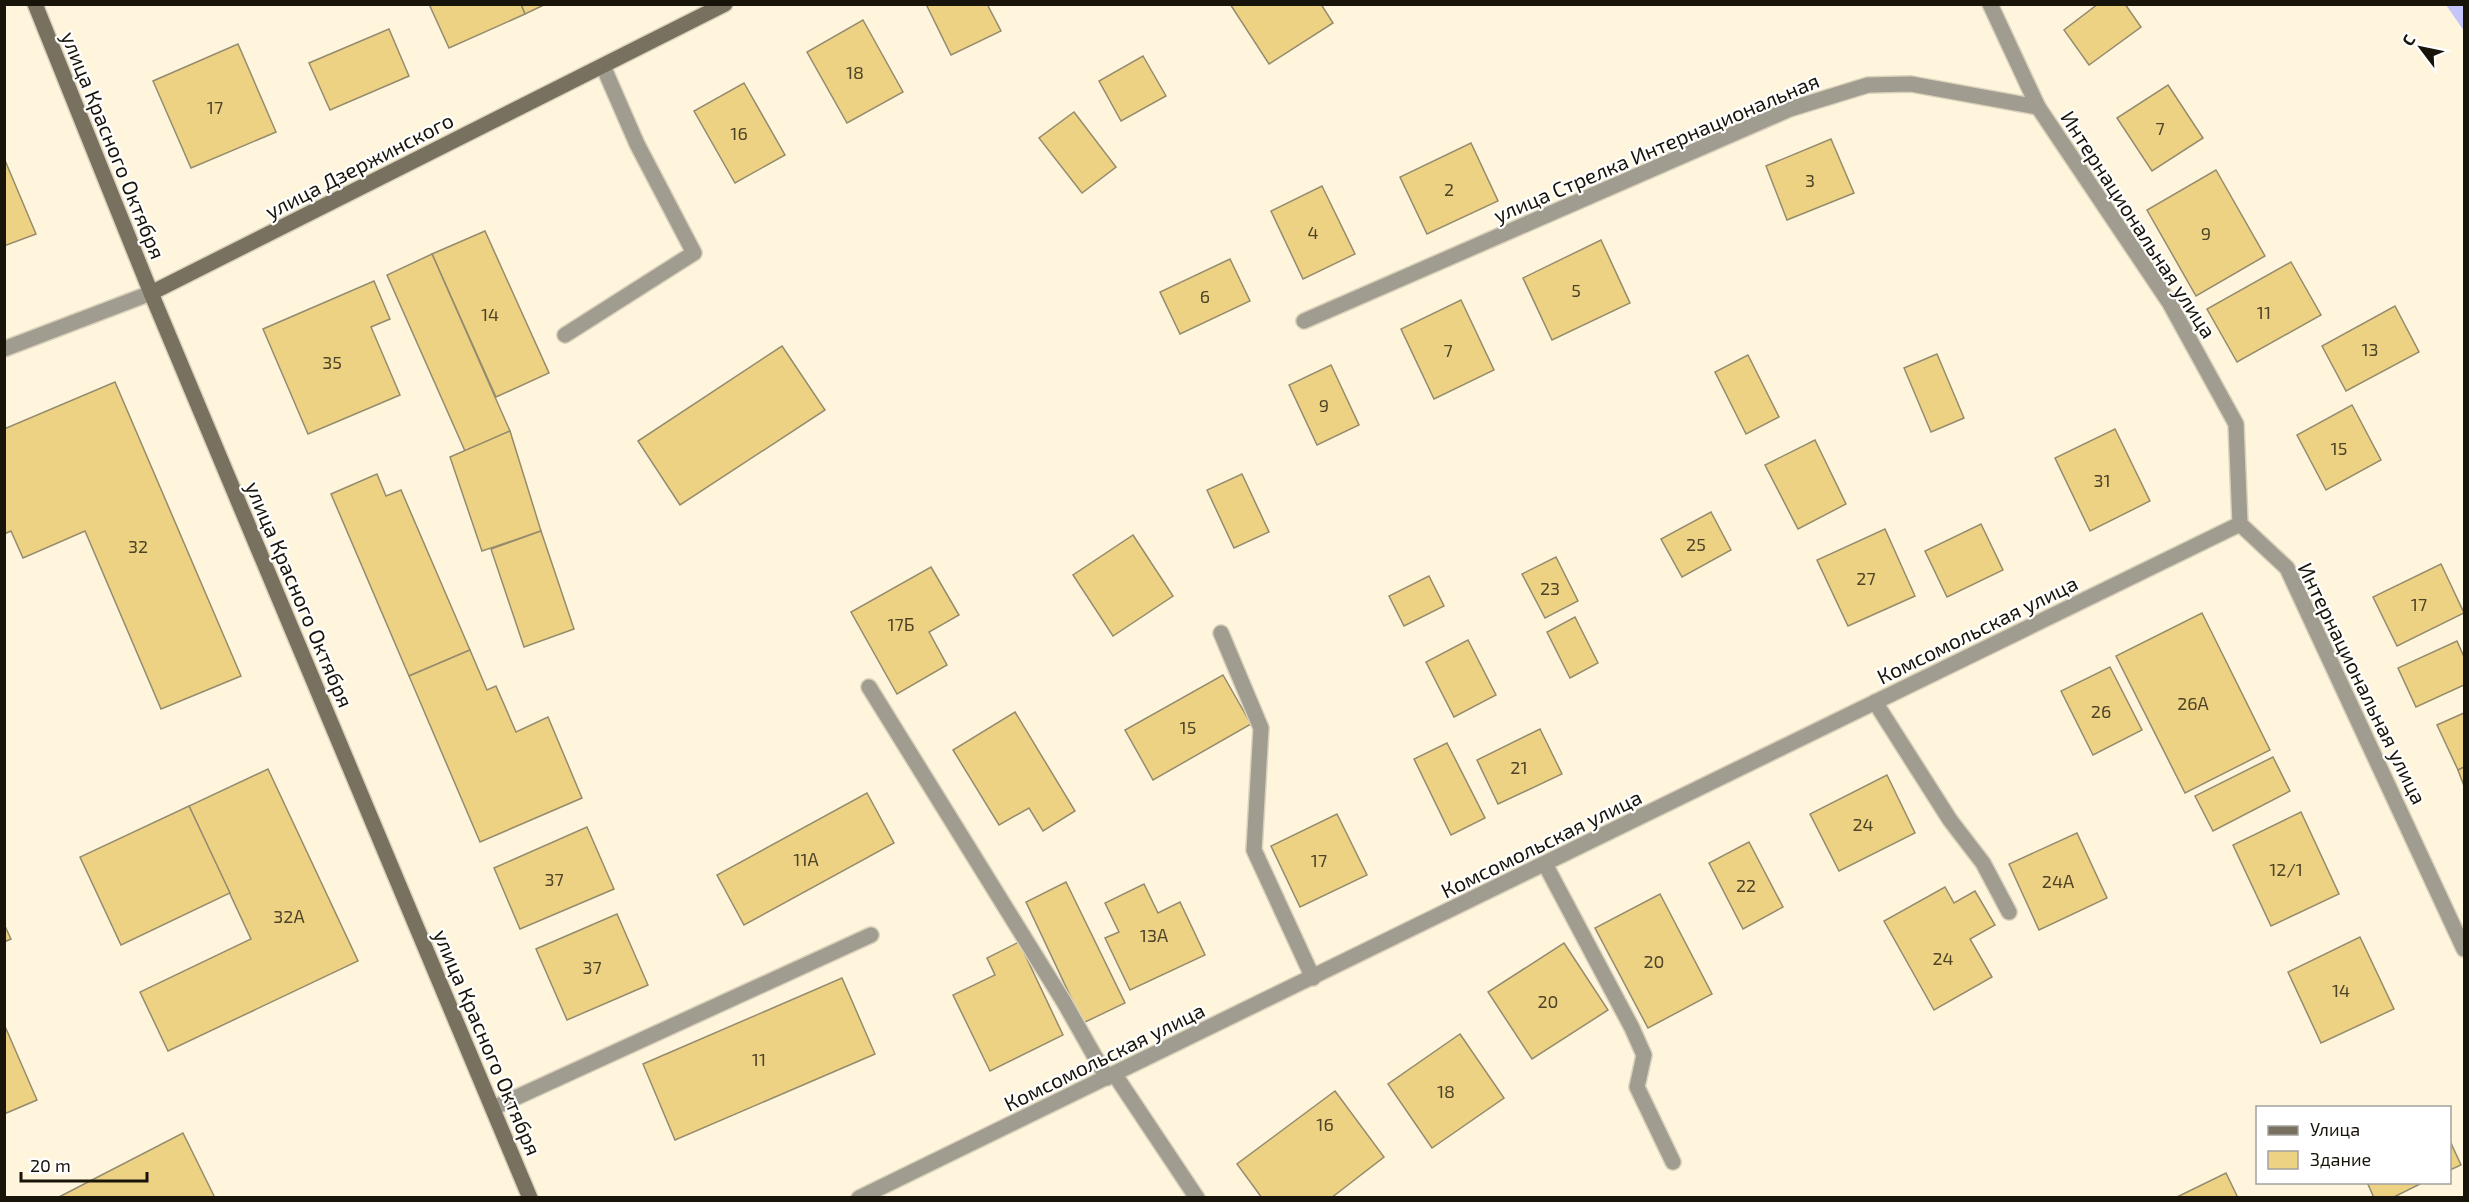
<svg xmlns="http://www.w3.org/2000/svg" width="2469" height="1202" viewBox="0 0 2469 1202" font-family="'Exo 2',sans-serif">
<rect width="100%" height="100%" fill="#fef5dc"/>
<path fill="#c5c5fc" d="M2446 5H2464V31Z"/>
<g fill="#eed284" stroke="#958b6e" stroke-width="1.5">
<path d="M429 4H521L525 14 449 48Z"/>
<path d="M521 4H546L525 14Z"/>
<path d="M926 4H987L1001 31 951 55Z"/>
<path d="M1230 4H1321L1333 23 1269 64Z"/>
<path d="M2098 4H2125L2141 27 2089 65 2064 30Z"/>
<path d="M863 20 903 92 847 123 807 52Z"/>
<path d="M389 29 409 76 330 110 309 63Z"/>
<path d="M238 44 276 132 191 168 153 81Z"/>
<path d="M1143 56 1166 96 1121 121 1099 81Z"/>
<path d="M744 83 785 155 735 183 694 111Z"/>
<path d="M2168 85 2203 138 2152 171 2117 118Z"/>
<path d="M1074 112 1116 167 1082 193 1039 138Z"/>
<path d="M1831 139 1854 193 1787 220 1766 166Z"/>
<path d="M1471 143 1498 201 1427 234 1400 177Z"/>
<path d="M4 158 36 234 4 246Z"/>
<path d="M2216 170 2265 256 2196 296 2147 210Z"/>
<path d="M1322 186 1355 254 1303 279 1271 211Z"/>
<path d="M485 231 549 373 496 397 432 254Z"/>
<path d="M1601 240 1630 303 1552 340 1523 278Z"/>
<path d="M432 254 510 431 465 451 387 275Z"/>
<path d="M1230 259 1250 301 1180 334 1160 292Z"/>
<path d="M2291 262 2321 315 2237 362 2207 309Z"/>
<path d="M374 281 390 319 371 327 400 395 308 434 263 329Z"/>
<path d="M1461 300 1494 370 1434 399 1401 329Z"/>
<path d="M2395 306 2419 352 2346 391 2322 346Z"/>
<path d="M782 346 825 410 680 505 638 441Z"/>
<path d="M1937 354 1964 418 1931 432 1904 368Z"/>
<path d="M1748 355 1779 417 1746 434 1715 372Z"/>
<path d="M1331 365 1359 425 1317 445 1289 385Z"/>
<path d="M115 382 241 676 161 709 85 531 23 558 11 531 4 534V429Z"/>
<path d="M2352 405 2381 460 2326 490 2297 435Z"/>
<path d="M2115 429 2150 501 2090 531 2055 458Z"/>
<path d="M510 431 541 531 482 551 450 457Z"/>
<path d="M1815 440 1846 504 1798 529 1765 465Z"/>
<path d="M377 474 386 496 401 490 470 650 409 676 331 494Z"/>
<path d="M1242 474 1269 532 1234 548 1207 490Z"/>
<path d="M1711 512 1731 550 1682 577 1661 539Z"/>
<path d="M1981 524 2003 570 1947 597 1925 551Z"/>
<path d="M1885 529 1915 596 1848 626 1817 560Z"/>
<path d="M541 531 574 629 524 647 491 549Z"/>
<path d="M1133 535 1173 596 1113 636 1073 575Z"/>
<path d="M1556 557 1578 601 1545 618 1522 574Z"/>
<path d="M2441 564 2464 613 2397 646 2373 597Z"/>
<path d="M931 567 959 615 929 632 947 665 897 694 851 612Z"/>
<path d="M1429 576 1444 606 1404 626 1389 596Z"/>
<path d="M2202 613 2270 750 2185 793 2116 656Z"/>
<path d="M1575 617 1598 663 1570 678 1547 632Z"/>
<path d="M1468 640 1496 695 1454 717 1426 662Z"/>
<path d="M2457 641 2464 657V685L2416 707 2398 668Z"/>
<path d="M470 650 487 690 496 686 516 732 548 717 582 798 480 842 409 676Z"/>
<path d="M2110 667 2142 730 2093 755 2061 691Z"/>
<path d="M1223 675 1251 724 1153 780 1125 730Z"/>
<path d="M1015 712 1075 811 1043 831 1029 808 999 825 953 750Z"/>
<path d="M2464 713V767L2458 770 2437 725Z"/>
<path d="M1540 729 1562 774 1498 804 1477 760Z"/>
<path d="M1447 743 1485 818 1451 835 1414 759Z"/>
<path d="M2273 757 2290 791 2213 831 2195 796Z"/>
<path d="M2464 767V786L2458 770Z"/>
<path d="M268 769 358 961 168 1051 140 992 251 939 189 806Z"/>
<path d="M1887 775 1915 833 1839 871 1810 814Z"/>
<path d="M867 793 894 843 744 925 717 875Z"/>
<path d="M189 806 230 893 121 945 80 857Z"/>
<path d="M2301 812 2339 894 2271 926 2233 845Z"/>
<path d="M1337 814 1367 875 1300 907 1271 846Z"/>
<path d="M587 827 614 889 520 929 494 868Z"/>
<path d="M2077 833 2107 898 2039 930 2009 864Z"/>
<path d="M1749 842 1783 907 1743 929 1709 863Z"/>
<path d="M1066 882 1125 1003 1083 1023 1026 902Z"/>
<path d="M1144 884 1158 913 1180 902 1205 955 1130 990 1105 938 1119 932 1105 903Z"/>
<path d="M1945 887 1954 903 1975 891 1995 925 1970 939 1992 977 1934 1010 1884 921Z"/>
<path d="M1660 894 1712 994 1648 1028 1595 928Z"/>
<path d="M617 914 648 985 567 1020 536 949Z"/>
<path d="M4 924 11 939 4 942Z"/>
<path d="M2360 937 2394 1009 2321 1043 2288 972Z"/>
<path d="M1019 942 1063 1035 990 1071 953 995 995 975 987 958Z"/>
<path d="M1564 943 1608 1010 1532 1059 1488 992Z"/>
<path d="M842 978 875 1054 675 1140 643 1064Z"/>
<path d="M4 1024 37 1100 4 1114Z"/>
<path d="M1460 1034 1504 1098 1432 1148 1388 1084Z"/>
<path d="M1335 1091 1384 1157 1331 1198H1262L1237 1164Z"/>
<path d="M183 1133 215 1198H57Z"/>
<path d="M2450 1141 2461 1165 2450 1170Z"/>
<path d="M2226 1173 2238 1198H2175Z"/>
<path d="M2367 1182H2424L2392 1198H2374Z"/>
</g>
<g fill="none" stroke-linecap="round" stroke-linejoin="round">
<defs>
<g id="service">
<path d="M565 335 694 253 637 144 603 66"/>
<path d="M1221 633 1261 728 1254 850 1313 978"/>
<path d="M869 687 1064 1002 1107 1078"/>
<path d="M1875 702 1950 820 1983 863 2009 912"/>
<path d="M1545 864 1632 1028 1644 1055 1637 1087 1673 1162"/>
<path d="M1115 1075 1197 1198"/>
<path d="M493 1108 871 935"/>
</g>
<g id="minor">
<path d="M1990 4 2038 107 2169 302 2236 424 2240 524 2287 568 2464 949"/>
<path d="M1304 321 1790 109 1868 85 1911 84 2038 107"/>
<path d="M4 349 151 293"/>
<path d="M859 1198 2240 524"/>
</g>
<g id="secondary">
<path d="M35 4 151 293 530 1198"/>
<path d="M151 293 725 4"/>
</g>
</defs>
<use href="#service" stroke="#d9d1ba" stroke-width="18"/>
<use href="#minor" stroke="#d9d1ba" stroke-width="18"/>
<use href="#secondary" stroke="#d9d1ba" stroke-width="18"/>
<use href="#service" stroke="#a09c8f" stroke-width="15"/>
<use href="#minor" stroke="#a09c8f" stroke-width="15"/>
<use href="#secondary" stroke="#78715f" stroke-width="15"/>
</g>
<g text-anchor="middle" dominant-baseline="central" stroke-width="4.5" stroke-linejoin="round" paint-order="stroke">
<g font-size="18" fill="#4e4428">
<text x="855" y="72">18</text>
<text x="215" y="107">17</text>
<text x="2160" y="128">7</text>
<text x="739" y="133">16</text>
<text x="1810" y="180">3</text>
<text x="1449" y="189">2</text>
<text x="1313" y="232">4</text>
<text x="2206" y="233">9</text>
<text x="1576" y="290">5</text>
<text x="1205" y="296">6</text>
<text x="2264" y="312">11</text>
<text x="490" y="314">14</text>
<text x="2370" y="349">13</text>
<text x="1448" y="350">7</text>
<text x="332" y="362">35</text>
<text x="1324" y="405">9</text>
<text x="2339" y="448">15</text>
<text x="2102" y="480">31</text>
<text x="1696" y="544">25</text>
<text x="138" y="546">32</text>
<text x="1866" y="578">27</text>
<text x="1550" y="588">23</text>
<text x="2419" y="604">17</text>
<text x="901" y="624">17Б</text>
<text x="2193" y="703">26А</text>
<text x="2101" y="711">26</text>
<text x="1188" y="727">15</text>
<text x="1519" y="767">21</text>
<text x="1863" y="824">24</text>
<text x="806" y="859">11А</text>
<text x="1319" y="860">17</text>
<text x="2286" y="869">12/1</text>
<text x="554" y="879">37</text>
<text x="2058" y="881">24А</text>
<text x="1746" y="885">22</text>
<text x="289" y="916">32А</text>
<text x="1154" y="935">13А</text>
<text x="1943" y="958">24</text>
<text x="1654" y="961">20</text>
<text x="592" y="967">37</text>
<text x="2341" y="990">14</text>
<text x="1548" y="1001">20</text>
<text x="759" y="1059">11</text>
<text x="1446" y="1091">18</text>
<text x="1325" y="1124">16</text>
</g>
<g font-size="21" fill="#181409" stroke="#fff">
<text transform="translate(114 145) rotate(68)">улица Красного Октября</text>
<text transform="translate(1656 147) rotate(-23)">улица Стрелка Интернациональная</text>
<text transform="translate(359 165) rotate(-27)">улица Дзержинского</text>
<text transform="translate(2139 224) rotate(57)">Интернациональная улица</text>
<text transform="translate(300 594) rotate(67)">улица Красного Октября</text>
<text transform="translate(1977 629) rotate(-26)">Комсомольская улица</text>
<text transform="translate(2363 683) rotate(64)">Интернациональная улица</text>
<text transform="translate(1541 843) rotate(-26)">Комсомольская улица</text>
<text transform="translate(488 1042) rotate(67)">улица Красного Октября</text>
<text transform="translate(1104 1056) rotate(-26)">Комсомольская улица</text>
</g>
</g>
<rect width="2469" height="1202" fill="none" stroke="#181409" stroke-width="12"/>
<rect x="2256" y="1106" width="195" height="78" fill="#ffffff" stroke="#a3a19d" stroke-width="1.5"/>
<rect x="2268" y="1126" width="30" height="9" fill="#78715f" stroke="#a3a19d" stroke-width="1.5"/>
<text x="2310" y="1136" font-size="18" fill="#181409">Улица</text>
<rect x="2268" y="1151" width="30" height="18" fill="#eed284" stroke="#a3a19d" stroke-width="1.5"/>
<text x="2310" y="1166" font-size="18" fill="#181409">Здание</text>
<g transform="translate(2421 48) rotate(302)" stroke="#ffffff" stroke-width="4.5" paint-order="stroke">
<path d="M0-4.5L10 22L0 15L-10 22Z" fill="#181409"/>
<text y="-9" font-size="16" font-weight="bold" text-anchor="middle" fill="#181409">С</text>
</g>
<path d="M21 1172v9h126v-9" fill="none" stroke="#181409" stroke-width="3"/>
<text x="30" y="1172" font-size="18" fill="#181409" stroke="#ffffff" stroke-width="4.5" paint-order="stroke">20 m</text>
</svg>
